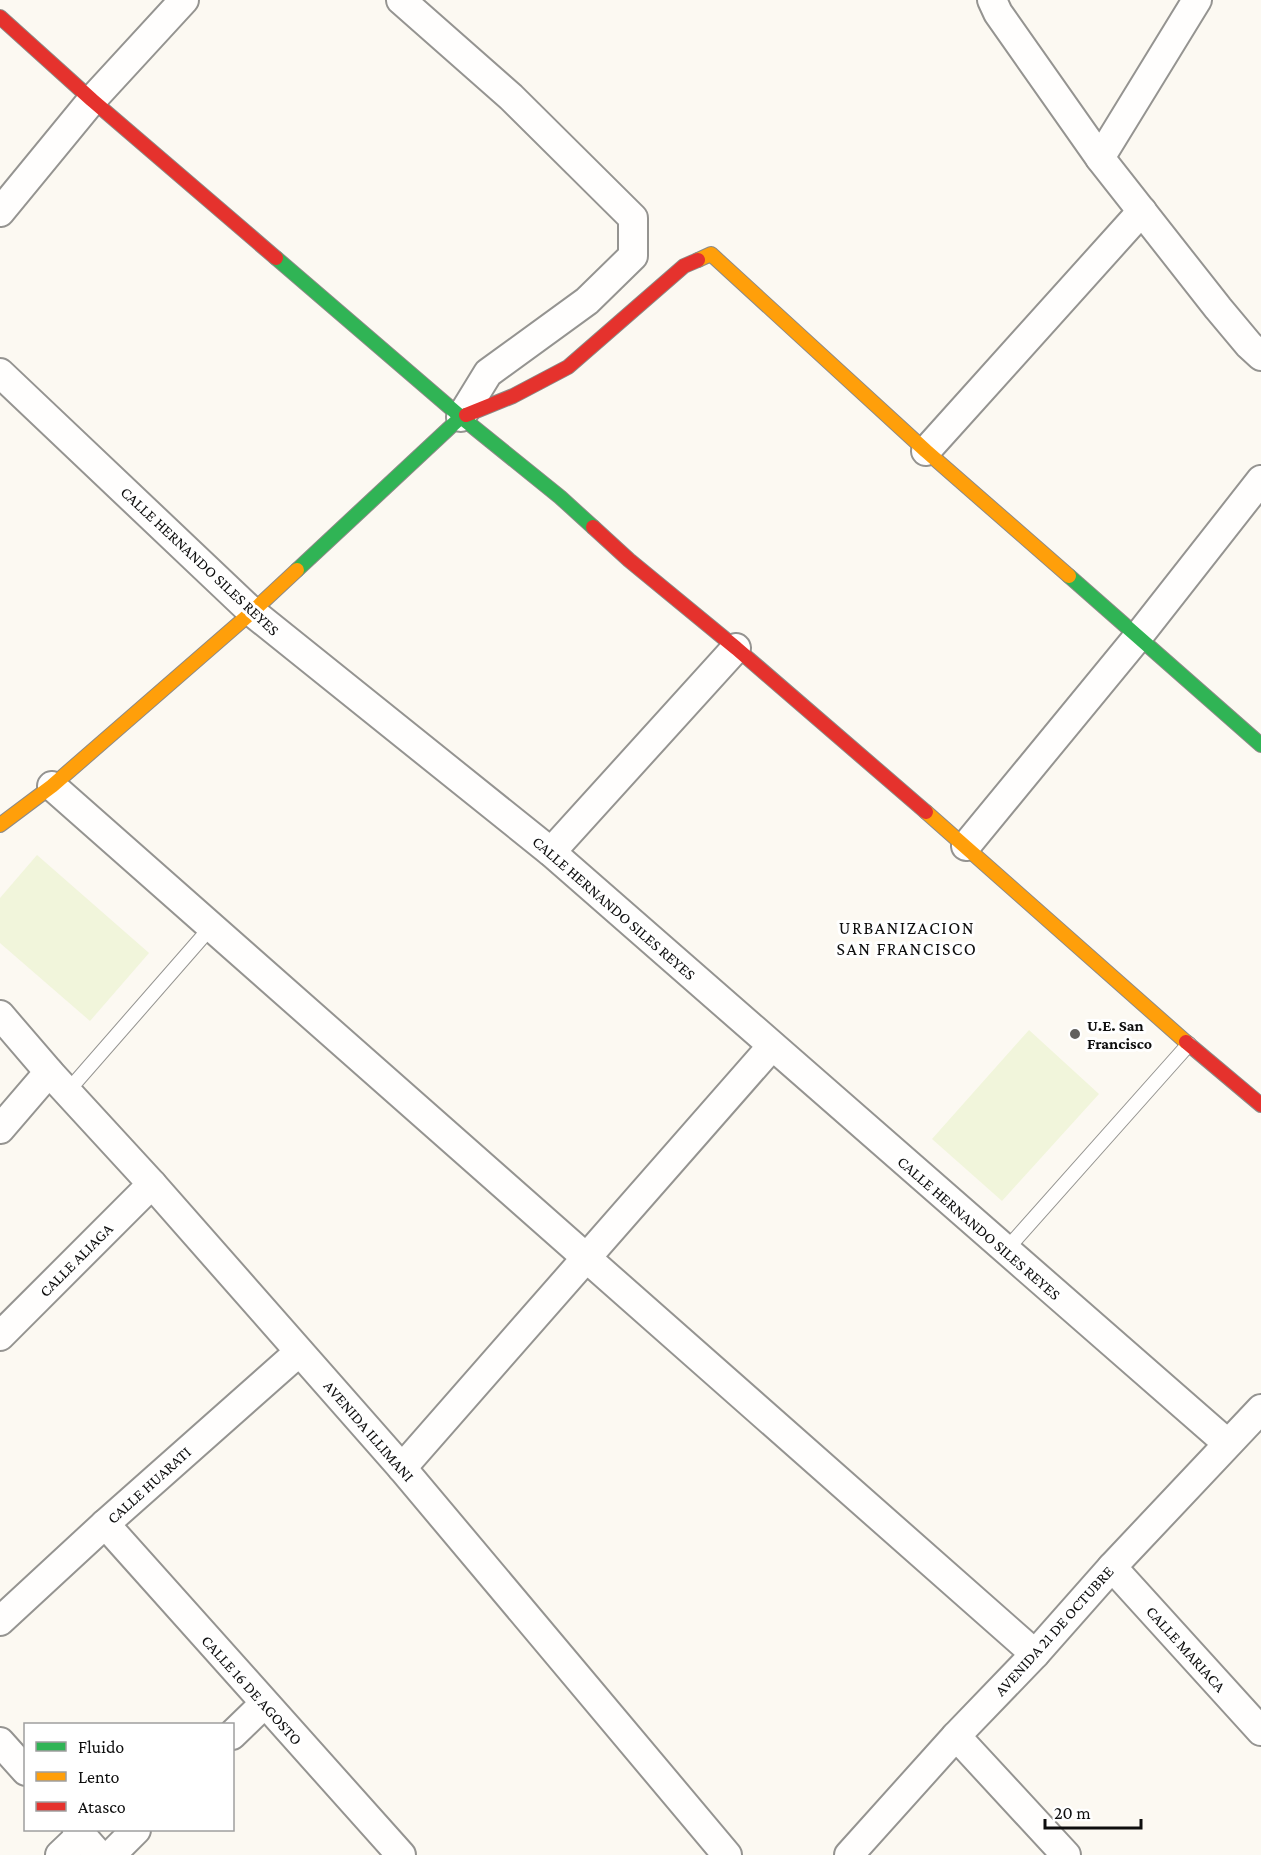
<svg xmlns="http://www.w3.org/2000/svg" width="1261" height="1855" viewBox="0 0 1261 1855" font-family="'Crimson Pro',serif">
<rect width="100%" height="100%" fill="#fcf9f2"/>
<g fill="#f1f5db">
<path d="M37 855 149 953 90 1021 0 943V898Z"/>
<path d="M1029 1030 1099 1094 1002 1201 932 1139Z"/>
</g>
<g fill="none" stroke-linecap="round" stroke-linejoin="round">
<defs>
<g id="lane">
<path d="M67 1092 212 926"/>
<path d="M1005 1251 1189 1044"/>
</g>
<g id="street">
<path d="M401 0 511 97 633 218V256L587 301 488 373 461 417"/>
<path d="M992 0 998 13 1100 158 1218 308 1249 345 1261 356"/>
<path d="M1100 158 1197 0"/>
<path d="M0 212 92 100 184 0"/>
<path d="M0 373 252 612 551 852 1227 1443"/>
<path d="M926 451 1142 211"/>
<path d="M52 786 1035 1654"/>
<path d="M966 846 1137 638 1261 480"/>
<path d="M551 852 736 648"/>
<path d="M0 1015 49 1072 152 1184 402 1468 727 1855"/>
<path d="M0 1129 49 1072"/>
<path d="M0 1336 152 1184"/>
<path d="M402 1468 772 1046"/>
<path d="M105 1524 401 1855"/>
<path d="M1112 1567 1261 1731"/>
<path d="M0 1621 105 1524 299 1352"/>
<path d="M232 1735 264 1704"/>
<path d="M956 1736 1066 1855"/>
<path d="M0 1742 26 1771"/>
<path d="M77 1830 99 1855"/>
<path d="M60 1855 81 1835"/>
<path d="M111 1855 136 1830"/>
<path d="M849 1855 956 1736 1035 1654 1112 1567 1261 1409"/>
</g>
<g id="fast">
<path d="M276 258 461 417 560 497 593 527"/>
<path d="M297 570 461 417 466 415"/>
<path d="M1069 576 1261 745"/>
</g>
<g id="slow">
<path d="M698 260 711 254 926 451 1069 576"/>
<path d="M926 812 1186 1042"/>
<path d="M0 825 52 786 252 612 297 570"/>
</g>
<g id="jam">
<path d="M0 17 92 100 276 258"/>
<path d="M466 415 513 396 568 367 684 266 698 260"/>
<path d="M593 527 629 560 736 648 926 812"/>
<path d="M1186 1042 1261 1105"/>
</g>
</defs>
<use href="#lane" stroke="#959491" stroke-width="16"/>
<use href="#street" stroke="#959491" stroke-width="32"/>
<use href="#fast" stroke="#8c8a87" stroke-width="16"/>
<use href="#slow" stroke="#8c8a87" stroke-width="16"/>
<use href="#jam" stroke="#8c8a87" stroke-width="16"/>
<use href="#lane" stroke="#fffefd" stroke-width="14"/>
<use href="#street" stroke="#fffefd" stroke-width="28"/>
<use href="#fast" stroke="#30b455" stroke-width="14"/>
<use href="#slow" stroke="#ff9f0a" stroke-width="14"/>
<use href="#jam" stroke="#e5322d" stroke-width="14"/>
</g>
<circle fill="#61605e" stroke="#fff" stroke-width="2" cx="1075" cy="1034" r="6"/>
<g text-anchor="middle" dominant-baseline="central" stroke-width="6" stroke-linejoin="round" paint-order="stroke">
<g font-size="16" fill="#0e0e0e" stroke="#fff">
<text transform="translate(200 561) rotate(43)">CALLE HERNANDO SILES REYES</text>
<text transform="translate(614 908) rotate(41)">CALLE HERNANDO SILES REYES</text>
<text transform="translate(979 1228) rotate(41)">CALLE HERNANDO SILES REYES</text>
<text transform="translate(76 1260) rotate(-45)">CALLE ALIAGA</text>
<text transform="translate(369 1431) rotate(49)">AVENIDA ILLIMANI</text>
<text transform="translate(149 1485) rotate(-42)">CALLE HUARATI</text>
<text transform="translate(1054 1631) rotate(-48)">AVENIDA 21 DE OCTUBRE</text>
<text transform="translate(1186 1649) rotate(48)">CALLE MARIACA</text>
<text transform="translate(252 1690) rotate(48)">CALLE 16 DE AGOSTO</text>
</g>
<g font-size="16" font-weight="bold" fill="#0e0e0e" stroke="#fff" text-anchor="start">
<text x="1087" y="1025">U.E. San<tspan x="1087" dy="18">Francisco</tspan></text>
</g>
<g font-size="18" letter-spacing="1.5" fill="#0e0e0e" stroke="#fff">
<text x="907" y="928">URBANIZACION<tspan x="907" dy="21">SAN FRANCISCO</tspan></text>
</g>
</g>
<rect x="24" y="1723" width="210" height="108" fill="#ffffff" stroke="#9f9f9f" stroke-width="1.5"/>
<rect x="36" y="1742" width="30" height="9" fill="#30b455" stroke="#9f9f9f" stroke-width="1.5"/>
<text x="78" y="1753" font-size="18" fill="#0e0e0e">Fluido</text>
<rect x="36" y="1772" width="30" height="9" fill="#ff9f0a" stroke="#9f9f9f" stroke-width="1.5"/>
<text x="78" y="1783" font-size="18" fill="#0e0e0e">Lento</text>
<rect x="36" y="1802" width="30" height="9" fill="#e5322d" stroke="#9f9f9f" stroke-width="1.5"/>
<text x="78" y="1813" font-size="18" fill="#0e0e0e">Atasco</text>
<path d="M1045 1819v9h96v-9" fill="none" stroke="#0e0e0e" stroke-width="3"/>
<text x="1054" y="1819" font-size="18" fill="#0e0e0e" stroke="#ffffff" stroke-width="4.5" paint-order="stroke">20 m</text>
</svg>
